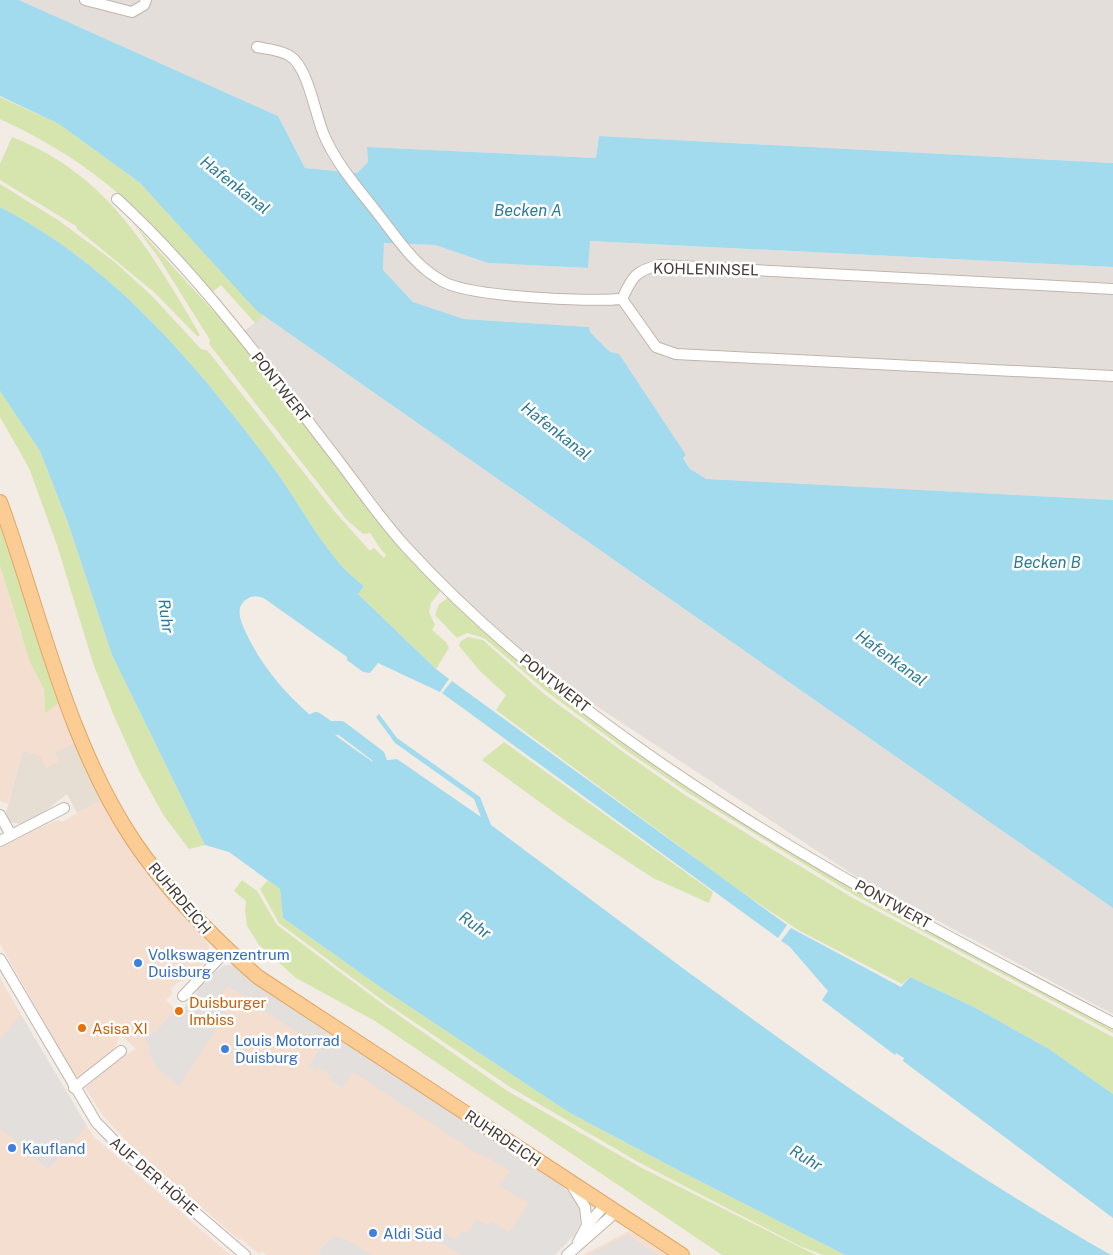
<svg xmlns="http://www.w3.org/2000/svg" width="1113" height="1255" viewBox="0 0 1113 1255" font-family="'Public Sans',sans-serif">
<rect width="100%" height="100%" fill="#f2ece5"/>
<path fill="#e6ddd3" d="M75 743 102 800 77 813 67 794 44 812 20 824 10 822 6 813 23 750 40 756 55 752Z"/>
<g fill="#f4ded0">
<path d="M0 566 19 629 44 689 45 712 60 702 75 743 55 752 60 762 46 768 40 756 23 750 8 804 0 801Z"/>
<path d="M102 800 123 836 150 875 204 937 209 946V954L203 963 189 978 177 983 170 990 173 993 166 1000 180 1014 182 1013 181 1010 194 999 198 989 207 979 223 966 230 965 569 1192 579 1208 580 1224 574 1235 555 1255H267L262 1251 259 1254 241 1239 239 1240 129 1144 104 1117 85 1088 119 1059 136 1049 120 1034 116 1046 108 1056 80 1079 78 1077 73 1073 0 944V848L41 827 59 820 61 822Z"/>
<path d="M0 978 66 1093 94 1137 230 1255H0Z"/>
<path d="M629 1231 667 1255H583Z"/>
</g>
<g fill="#e4deda">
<path d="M19 0H1113V163L599 136 596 158 367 147 368 162 357 173 305 168 278 116Z"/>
<path d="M589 241 1113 267V500L707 479 690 469 683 457 686 455 610 352 590 332 589 327 464 319 413 302 383 270 384 243 435 245 488 263 588 268Z"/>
<path d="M264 316 1113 908V1014L863 881 552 677 450 586 408 543 244 331Z"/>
</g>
<g fill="#d6e5ae">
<path d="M0 97 59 124 140 183 264 316 255 323 221 285 211 293C178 257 146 216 108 185 75 158 39 137 0 119Z"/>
<path d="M12 137C108 174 151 252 200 335L198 337 154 292 77 229 76 226 0 180V164Z"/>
<path d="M0 184 58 220 116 263 151 295 201 349 207 350 335 512 370 551 374 548 384 558 386 555C379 548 376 541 370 533L363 534 346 519 209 344 210 340 158 257 133 223 236 336 400 549 441 590 431 603 429 612 435 625 432 630 446 642 449 648 436 669 358 594 364 586C355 579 346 571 339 563 313 532 294 495 270 463 195 363 113 265 0 207Z"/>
<path d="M0 391 40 451 68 523 112 655 205 845 189 849 164 816 138 769 114 716 93 663 57 545 29 468 0 417Z"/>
<path d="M0 520 60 702 45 713 44 689 30 662 0 566Z"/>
<path d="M449 597 517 660 570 702 703 796 1113 1027V1033L854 895 690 794 627 751 546 691 484 638 467 633 457 638 435 615 439 604Z"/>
<path d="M468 637 483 640 544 694 626 754 688 797 770 848 853 898 1113 1037V1094L1049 1049 974 1007 910 977 902 984 800 931 737 889 496 710 506 695 480 671 459 646 461 641Z"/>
<path d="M504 742 713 892 709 903 653 878 566 821 482 760Z"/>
<path d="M242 880 257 891 277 925 384 1005 506 1090 640 1167 816 1255H722L375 1021 296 978 259 945 247 926 245 911 246 901 234 891Z"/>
<path d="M268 880 280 889 283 918 383 989 570 1113 672 1167 845 1255H823L800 1246 640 1163 510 1087 386 1003 279 923 260 889Z"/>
</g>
<g fill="#e3dfdd">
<path d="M230 965 238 968 558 1182 576 1200 579 1208 580 1224 574 1235 555 1255H461L428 1234 434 1226 455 1240 462 1231 467 1234 477 1219 488 1226 491 1221 509 1232 529 1203 499 1186 510 1171 482 1154 481 1156 353 1072 342 1088 329 1079 331 1076 318 1067 316 1070 309 1066 320 1048 228 986 215 1004 227 1013 179 1086 157 1068 147 1050 151 1048 144 1038 154 1033 176 1010 180 1014 182 1013 181 1010 194 999 198 989 207 979 223 966Z"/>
<path d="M21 1015 87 1126 48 1169 0 1128V1039Z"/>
<path d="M627 1235 658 1255H589Z"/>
<path d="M334 1236 349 1241 372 1255H321L318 1252Z"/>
</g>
<g fill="#a2dbee">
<path d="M0 0H19L278 116 305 168 357 173 368 162 367 147 596 158 599 136 1113 163V267L590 241 588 268 488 263 435 245 384 243 383 270 413 302 464 319 589 327 590 332 610 352 619 354 686 455 683 458 690 469 707 479 1113 500V908L257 311 140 183 59 124 0 96Z"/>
<path d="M0 207C113 265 195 363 270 463 294 495 313 532 339 563 346 571 355 579 364 586L358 594 436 669 449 679 440 692 378 663 370 673 363 672 347 660V657L265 599C259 596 253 595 247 599 234 607 241 622 246 633 275 693 320 725 373 762L397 759 481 817 474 799 395 743 376 717 379 714 397 738 480 797 491 825C693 975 892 1130 1111 1255H845L672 1167 570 1113 383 989 283 918 280 889 229 852 205 845 112 655 68 523 40 451 0 391Z"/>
<path d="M452 681 787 925 778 938 442 693Z"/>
<path d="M791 928 901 987 910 977 974 1007 1049 1049 1113 1094V1218L903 1061 904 1058 896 1053 895 1055 822 1000 828 991 789 946 781 941Z"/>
</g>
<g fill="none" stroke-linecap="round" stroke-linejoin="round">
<path stroke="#a2dbee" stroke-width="14" d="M314 720 316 719 329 728H341L378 756 380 761"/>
<defs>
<g id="minor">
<path d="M85 0 132 12 144 5 146 0"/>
<path d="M257 47C268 49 281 50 290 56 308 67 315 114 324 135 336 163 356 186 375 210 395 235 413 265 442 281 468 297 590 302 622 299"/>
<path d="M117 199C199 274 270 372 338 460 360 489 382 521 407 548 594 752 869 896 1113 1023"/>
<path d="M622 299 656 347 676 354 1113 376"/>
<path d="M622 299C632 277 636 270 660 265L1113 289"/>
<path d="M0 815 11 835"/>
<path d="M0 841 64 808"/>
<path d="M0 959 96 1122 126 1153 245 1255"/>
<path d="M183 996 227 950"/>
<path d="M74 1088 121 1051"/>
<path d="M571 1184 585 1207 587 1225"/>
<path d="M578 1242 587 1225 605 1205"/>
<path d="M567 1255 616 1212"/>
</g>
<path id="major" d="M0 502C41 614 66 739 133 840 168 892 211 936 258 977L682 1255"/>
</defs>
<use href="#minor" stroke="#c0b5ab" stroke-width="12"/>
<use href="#major" stroke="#e0a664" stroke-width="16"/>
<use href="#minor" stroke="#fff" stroke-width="10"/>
<use href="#major" stroke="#fbcd94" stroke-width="14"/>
</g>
<g fill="#3f7fe0" stroke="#fff" stroke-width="2">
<circle cx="138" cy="963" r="5"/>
<circle cx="225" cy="1049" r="5"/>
<circle cx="12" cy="1148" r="5"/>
<circle cx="373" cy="1233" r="5"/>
</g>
<g fill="#e8710a" stroke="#fff" stroke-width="2">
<circle cx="179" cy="1011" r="5"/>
<circle cx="82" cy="1028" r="5"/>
</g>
<g text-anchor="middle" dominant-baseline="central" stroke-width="5" stroke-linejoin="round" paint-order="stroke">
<g font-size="15" fill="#443b35" stroke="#fff">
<text transform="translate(706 269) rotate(1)">KOHLENINSEL</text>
<text transform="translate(281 387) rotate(52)">PONTWERT</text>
<text transform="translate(555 683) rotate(38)">PONTWERT</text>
<text transform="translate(180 898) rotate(50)">RUHRDEICH</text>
<text transform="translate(893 904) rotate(29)">PONTWERT</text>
<text transform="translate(503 1138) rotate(34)">RUHRDEICH</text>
<text transform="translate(154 1176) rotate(41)">AUF DER HÖHE</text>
</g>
<g font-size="15" fill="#366cbe" stroke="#fff" text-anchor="start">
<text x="148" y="954">Volkswagenzentrum<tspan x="148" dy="17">Duisburg</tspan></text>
<text x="235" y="1040">Louis Motorrad<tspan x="235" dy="17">Duisburg</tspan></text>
<text x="22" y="1148">Kaufland</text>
<text x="383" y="1233">Aldi Süd</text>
</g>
<g font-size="15" fill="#c56008" stroke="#fff" text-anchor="start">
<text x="189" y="1002">Duisburger<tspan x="189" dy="17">Imbiss</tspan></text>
<text x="92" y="1028">Asisa XI</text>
</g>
<g font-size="16" font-style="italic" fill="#2c7a95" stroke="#fff">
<text transform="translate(235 185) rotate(38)">Hafenkanal</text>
<text x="528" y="210">Becken A</text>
<text transform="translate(556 431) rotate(38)">Hafenkanal</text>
<text x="1047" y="562">Becken B</text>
<text transform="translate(166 616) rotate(82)">Ruhr</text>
<text transform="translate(891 658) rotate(36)">Hafenkanal</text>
<text transform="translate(475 925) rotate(35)">Ruhr</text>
<text transform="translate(806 1158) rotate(31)">Ruhr</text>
</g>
</g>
</svg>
